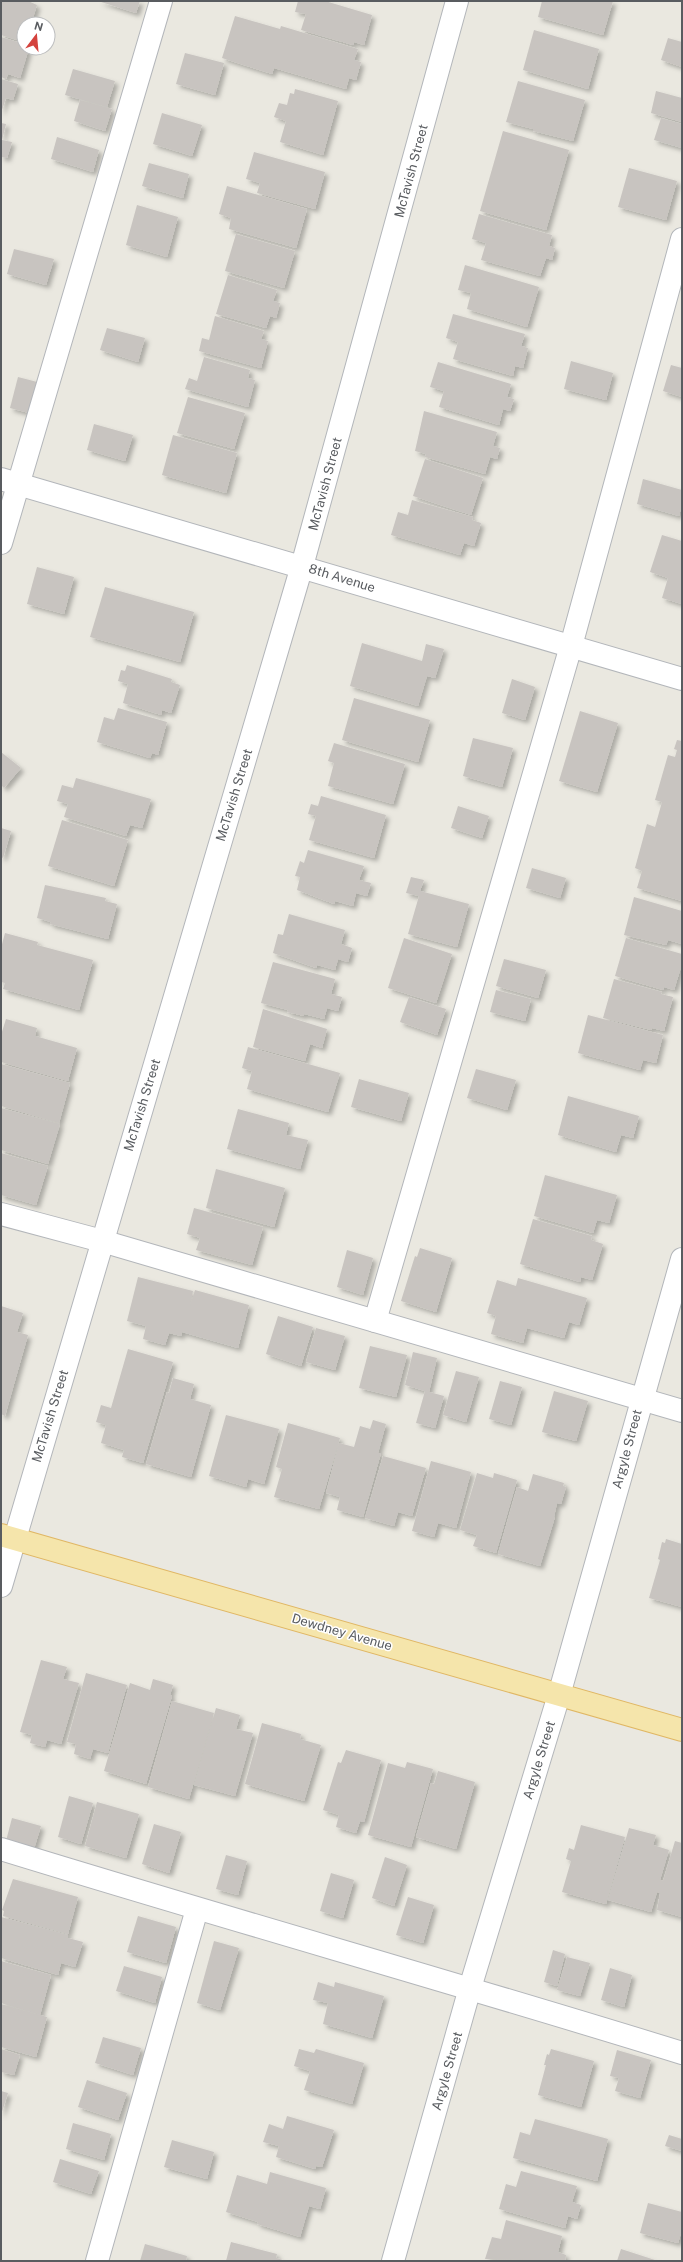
<svg xmlns="http://www.w3.org/2000/svg" width="683" height="2262" viewBox="0 0 683 2262" font-family="'Public Sans',sans-serif">
<defs>
<filter id="shadow"><feDropShadow dx="3.5" dy="3.5" stdDeviation="2" flood-color="#0004"/></filter>
</defs>
<rect width="100%" height="100%" fill="#eae8e0"/>
<g fill="#c8c4c0" filter="url(#shadow)">
<path d="M1 1H28L37 5 31 24H24V28L21 27 17 40 1 35Z"/>
<path d="M98 1H140L136 13Z"/>
<path d="M298 1H325L372 15 364 45 354 42 353 45 301 30 306 14 295 12Z"/>
<path d="M542 1H613L603 35 538 17Z"/>
<path d="M235 16 280 29 281 26 358 49 354 60 361 62 356 80 349 78 346 89 274 68 272 74 222 58Z"/>
<path d="M534 30 599 49 588 89 523 70Z"/>
<path d="M1 37 24 44V48H29L20 78 8 74 6 79 1 77Z"/>
<path d="M668 38 682 42V67L661 60Z"/>
<path d="M185 53 224 63 215 95 176 84Z"/>
<path d="M73 69 115 81 107 107 65 95Z"/>
<path d="M1 79 18 84 13 100 6 98 1 113Z"/>
<path d="M518 81 585 100 573 141 533 131V129L506 122Z"/>
<path d="M295 89 338 101 323 155 280 142 286 121 274 117 279 103 287 105 290 93 294 94Z"/>
<path d="M656 91 682 98V122L651 113Z"/>
<path d="M80 100 112 109 105 131 74 121Z"/>
<path d="M162 113 202 125 192 156 153 144Z"/>
<path d="M661 118 682 124V148L654 140Z"/>
<path d="M1 123 6 124 2 140 12 142 7 158 1 157Z"/>
<path d="M503 131 569 150 546 230 480 211Z"/>
<path d="M57 137 99 150 93 172 51 159Z"/>
<path d="M254 152 325 172 315 209 257 193 260 183 246 179Z"/>
<path d="M149 163 189 174 183 198 142 186Z"/>
<path d="M629 168 677 181 666 220 618 207Z"/>
<path d="M227 186 307 209 296 248 229 229 231 218 219 214Z"/>
<path d="M137 205 178 217 167 257 126 245Z"/>
<path d="M479 214 552 235 549 246 555 248 552 260 546 258 540 276 481 260 486 243 472 239Z"/>
<path d="M236 234 295 251 284 288 225 271Z"/>
<path d="M14 249 54 259 46 285 7 274Z"/>
<path d="M465 265 539 287 527 327 467 309 471 293 458 290Z"/>
<path d="M228 275 277 290 273 301 280 303 276 318 270 316 266 328 216 314Z"/>
<path d="M453 314 525 334 521 346 528 348 523 368 515 366 513 376 453 359 458 342 446 338Z"/>
<path d="M215 316 264 331 261 339 268 341 261 368 199 351 202 338 209 340Z"/>
<path d="M107 328 145 338 138 362 100 350Z"/>
<path d="M204 357 250 370 248 378 255 380 248 407 185 389 189 378 197 381Z"/>
<path d="M571 361 613 373 606 400 564 389Z"/>
<path d="M438 362 511 384 507 397 514 399 510 411 503 409 499 425 439 407 444 391 430 387Z"/>
<path d="M671 365 682 368V397L663 391Z"/>
<path d="M18 377 41 383 33 414 10 408Z"/>
<path d="M188 397 245 413 234 449 177 433Z"/>
<path d="M424 411 497 432 493 446 500 448 497 459 490 457 485 474 425 457 426 454 415 451Z"/>
<path d="M94 424 133 435 125 461 87 450Z"/>
<path d="M173 435 237 453 226 493 162 475Z"/>
<path d="M425 459 483 478 471 515 413 496Z"/>
<path d="M643 479 682 490V504L679 516 637 504Z"/>
<path d="M412 500 473 517 472 520 481 523 474 546 464 543 460 555 391 535 398 512 408 515Z"/>
<path d="M662 535 682 541V604L662 598 668 578 650 572Z"/>
<path d="M37 567 74 577 64 614 27 604Z"/>
<path d="M105 587 194 612 180 662 90 637Z"/>
<path d="M362 643 422 661 426 644 444 649 435 678 427 676 418 706 350 686Z"/>
<path d="M127 665 172 679 171 682 180 685 171 713 162 710 161 715 123 703 128 684 118 681 121 670 125 671Z"/>
<path d="M512 679 535 687 525 720 502 713Z"/>
<path d="M354 698 430 720 418 762 342 740Z"/>
<path d="M118 708 167 722 158 755 152 753 150 758 97 742 104 717 114 720Z"/>
<path d="M580 711 618 723 597 792 559 781Z"/>
<path d="M473 738 513 748 502 787 463 776Z"/>
<path d="M677 740 682 741V901L637 888 642 871 635 868 647 824 655 827 662 802 655 800 668 755 675 757 677 750 674 749Z"/>
<path d="M334 743 405 764 393 804 328 786 334 763 328 761Z"/>
<path d="M1 752 21 768 4 788 1 785Z"/>
<path d="M76 778 151 799 142 828 130 825 126 836 64 817 68 804 57 801 62 785 73 788Z"/>
<path d="M321 796 386 815 374 858 309 840 316 816 308 814 311 804 318 806Z"/>
<path d="M458 806 489 816 482 838 451 828Z"/>
<path d="M62 820 128 840 114 886 48 866Z"/>
<path d="M1 828 11 831 3 858 1 857Z"/>
<path d="M308 850 364 866 359 880 371 883 367 896 356 893 353 906 335 901 334 904 297 890 300 877 295 876 300 861 304 863Z"/>
<path d="M532 868 566 878 560 898 526 888Z"/>
<path d="M411 877 424 880 420 891 469 904 457 947 408 934 419 896 406 893Z"/>
<path d="M45 885 106 898 105 901 117 904 108 939 50 924 51 922 37 918Z"/>
<path d="M634 897 682 911V944L668 940 666 945 624 935Z"/>
<path d="M289 914 345 930 341 944 352 948 348 962 338 959 335 970 317 965 316 968 273 953 278 934 283 935Z"/>
<path d="M5 933 38 942 37 945 93 960 79 1010 3 989 5 983 1 982V948Z"/>
<path d="M404 938 452 954 436 1003 388 988Z"/>
<path d="M626 938 682 954V964L674 990 664 987 663 990 615 976Z"/>
<path d="M504 959 546 970 538 998 496 986Z"/>
<path d="M273 962 335 979 331 994 342 997 338 1011 327 1008 324 1019 304 1014V1016L287 1012 288 1010 261 1003Z"/>
<path d="M614 979 662 992 661 994 673 997 664 1031 652 1028 651 1030 603 1018Z"/>
<path d="M496 990 531 999 525 1021 490 1012Z"/>
<path d="M409 997 446 1009 437 1035 400 1022Z"/>
<path d="M263 1009 327 1029 322 1048 310 1044 305 1061 253 1047Z"/>
<path d="M588 1015 663 1035 656 1063 643 1060 640 1070 578 1053Z"/>
<path d="M6 1019 37 1028 35 1036 77 1048 68 1081 1 1062V1035Z"/>
<path d="M248 1047 340 1073 328 1112 247 1089 252 1071 242 1068Z"/>
<path d="M1 1064 70 1083 59 1123 1 1106Z"/>
<path d="M476 1069 516 1080 507 1110 467 1098Z"/>
<path d="M359 1079 409 1093 401 1121 351 1107Z"/>
<path d="M568 1096 639 1116 633 1138 621 1135 616 1152 558 1135Z"/>
<path d="M1 1108 60 1124 48 1164 1 1150Z"/>
<path d="M238 1109 289 1123 286 1135 308 1140 300 1169 227 1149Z"/>
<path d="M1 1153 48 1166 36 1205 1 1195Z"/>
<path d="M216 1169 285 1188 274 1227 206 1208Z"/>
<path d="M545 1175 617 1195 609 1223 597 1220 593 1233 534 1216Z"/>
<path d="M194 1208 263 1227 252 1265 196 1250 200 1238 187 1234Z"/>
<path d="M533 1219 592 1236 591 1240 603 1244 592 1280 581 1277 580 1282 520 1264Z"/>
<path d="M420 1248 452 1258 436 1312 401 1301 415 1256 417 1257Z"/>
<path d="M347 1250 373 1258 363 1295 337 1287Z"/>
<path d="M138 1277 193 1291 190 1306 195 1290 249 1305 238 1348 182 1332 181 1336 169 1333 165 1345 143 1339 146 1326 127 1321Z"/>
<path d="M518 1278 587 1298 579 1325 569 1322 564 1338 527 1328 523 1343 491 1334 496 1316 487 1313 497 1280 516 1286Z"/>
<path d="M1 1306 23 1313 17 1332 28 1335 5 1416 1 1414Z"/>
<path d="M278 1316 313 1327 301 1366 266 1354Z"/>
<path d="M316 1328 345 1336 335 1370 306 1362Z"/>
<path d="M370 1346 407 1355 396 1397 359 1388Z"/>
<path d="M128 1349 173 1362 143 1463 122 1457 124 1450 101 1443 106 1425 96 1422 101 1405 111 1408Z"/>
<path d="M413 1352 437 1358 429 1392 444 1396 435 1428 416 1423 425 1391 405 1385Z"/>
<path d="M456 1371 479 1377 466 1422 443 1415Z"/>
<path d="M173 1378 194 1384 190 1399 211 1405 191 1477 146 1464 167 1392 169 1393Z"/>
<path d="M500 1381 522 1387 511 1425 489 1419Z"/>
<path d="M554 1391 588 1401 576 1441 542 1432Z"/>
<path d="M226 1415 279 1429 264 1484 248 1479 246 1487 209 1476Z"/>
<path d="M373 1420 386 1424 378 1453H381L363 1517 337 1510 340 1497 326 1493 339 1443 354 1447 360 1426 370 1429Z"/>
<path d="M288 1423 340 1438 319 1509 274 1497 282 1469 276 1467Z"/>
<path d="M383 1456 426 1468 412 1516 398 1512 394 1526 365 1518Z"/>
<path d="M431 1461 471 1472 456 1528 438 1523 434 1537 412 1531Z"/>
<path d="M477 1473 493 1478 494 1473 517 1480 496 1553 473 1546 477 1535 460 1530Z"/>
<path d="M533 1474 564 1483 563 1486 566 1487 561 1504 557 1503 554 1517H555L540 1566 498 1554 517 1487 528 1491Z"/>
<path d="M666 1539 682 1544V1607L649 1598 660 1560 658 1559 662 1542 665 1543Z"/>
<path d="M41 1660 67 1667 63 1679 79 1683 61 1744 47 1740 45 1747 30 1743 32 1735 20 1732Z"/>
<path d="M86 1673 127 1685 108 1753 93 1749 90 1759 74 1754 76 1744 67 1742Z"/>
<path d="M153 1679 173 1685 170 1695 172 1696 146 1784 104 1771 130 1683 150 1690Z"/>
<path d="M172 1701 214 1713 189 1799 148 1787Z"/>
<path d="M216 1708 240 1715 236 1729 253 1733 235 1796 194 1785Z"/>
<path d="M262 1723 301 1734 300 1739 321 1745 304 1801 245 1784Z"/>
<path d="M346 1750 381 1760 364 1822 360 1821 356 1833 336 1827 339 1815 323 1810 338 1762 341 1763Z"/>
<path d="M407 1762 433 1769 411 1847 368 1835 388 1763 405 1768Z"/>
<path d="M438 1771 475 1782 456 1849 416 1837 431 1783 434 1784Z"/>
<path d="M69 1796 93 1803 81 1844 58 1837Z"/>
<path d="M97 1802 139 1814 126 1858 85 1846Z"/>
<path d="M12 1818 41 1826 34 1849 6 1841Z"/>
<path d="M154 1824 181 1832 169 1873 142 1864Z"/>
<path d="M581 1825 625 1837 606 1904 562 1892 571 1861 566 1859 569 1848 574 1850Z"/>
<path d="M629 1828 656 1835 653 1845 669 1850 660 1880 663 1881 675 1841 682 1843V1917L657 1910 660 1893 657 1892 651 1912 608 1900Z"/>
<path d="M226 1855 247 1861 238 1895 216 1889Z"/>
<path d="M385 1857 407 1865 394 1906 372 1898Z"/>
<path d="M331 1873 354 1880 343 1918 320 1911Z"/>
<path d="M13 1879 78 1897 68 1934 3 1916 4 1911 2 1910Z"/>
<path d="M408 1897 434 1905 423 1943 396 1935Z"/>
<path d="M138 1916 176 1927 166 1963 127 1952Z"/>
<path d="M1 1917 68 1935V1938L83 1942 75 1967 61 1963 58 1975 1 1958Z"/>
<path d="M214 1941 239 1948 220 2010 197 2003Z"/>
<path d="M553 1950 565 1954 557 1986 544 1982Z"/>
<path d="M567 1957 590 1963 580 1996 557 1990Z"/>
<path d="M1 1961 51 1975 40 2015 1 2003Z"/>
<path d="M124 1966 162 1977 155 2003 116 1991Z"/>
<path d="M610 1968 632 1975 624 2007 601 2000Z"/>
<path d="M318 1982 334 1987 335 1982 384 1996 372 2038 323 2024 328 2003 313 2000Z"/>
<path d="M1 2004 47 2017 36 2057 1 2047Z"/>
<path d="M103 2037 141 2048 133 2075 95 2063Z"/>
<path d="M1 2049 20 2055 14 2075 1 2072Z"/>
<path d="M299 2049 314 2053 316 2049 364 2063 352 2104 304 2090 310 2071 294 2066Z"/>
<path d="M551 2049 594 2061 581 2107 538 2095 546 2065H544L547 2054 549 2055Z"/>
<path d="M617 2050 651 2060 640 2098 615 2091 619 2078 610 2076Z"/>
<path d="M87 2080 127 2093 118 2120 78 2107Z"/>
<path d="M1 2091 8 2093 1 2115Z"/>
<path d="M287 2116 334 2130 322 2167 316 2166 315 2169 276 2157 279 2146 263 2142 269 2124 283 2129Z"/>
<path d="M535 2119 608 2139 597 2181 513 2158 520 2132 530 2135Z"/>
<path d="M73 2123 111 2134 104 2160 66 2149Z"/>
<path d="M669 2135 682 2139V2151L665 2146Z"/>
<path d="M172 2140 214 2152 207 2179 164 2167Z"/>
<path d="M60 2159 99 2171 91 2194 53 2182Z"/>
<path d="M521 2171 577 2186 572 2202 581 2205 577 2219 568 2216 565 2228 499 2209 506 2184 516 2187Z"/>
<path d="M270 2172 326 2188 320 2209 309 2206 300 2237 257 2224 258 2222 226 2212 237 2175 267 2184Z"/>
<path d="M648 2203 682 2212V2230L678 2243 640 2233Z"/>
<path d="M506 2220 562 2236 558 2252 566 2255 565 2261 485 2259 492 2237 501 2239Z"/>
<path d="M231 2242 277 2254 276 2258 286 2261H226Z"/>
<path d="M145 2244 187 2256 186 2261H140Z"/>
<path d="M621 2249 658 2261H617Z"/>
</g>
<g fill="none" stroke-linecap="round" stroke-linejoin="round">
<defs>
<g id="minor">
<path d="M1 479 682 679"/>
<path d="M1 543 161 1"/>
<path d="M1 1214 102 1241 682 1411"/>
<path d="M375 1321 571 646 682 239"/>
<path d="M1 1586 302 566 457 1"/>
<path d="M1 1849C228 1919 456 1983 682 2053"/>
<path d="M97 2261 197 1909"/>
<path d="M393 2261 470 1988 559 1695 682 1259"/>
</g>
<path id="major" d="M1 1535 682 1730"/>
</defs>
<use href="#minor" stroke="#b3b6ba" stroke-width="24"/>
<use href="#major" stroke="#e0b764" stroke-width="24"/>
<use href="#minor" stroke="#fff" stroke-width="22"/>
<use href="#major" stroke="#f5e5ab" stroke-width="22"/>
</g>
<g text-anchor="middle" dominant-baseline="central" stroke-width="3" stroke-linejoin="round" paint-order="stroke">
<g font-size="13" fill="#595c60" stroke="#fff">
<text transform="translate(411 171) rotate(-75)">McTavish Street</text>
<text transform="translate(325 484) rotate(-75)">McTavish Street</text>
<text transform="translate(342 578) rotate(17)">8th Avenue</text>
<text transform="translate(234 795) rotate(-73)">McTavish Street</text>
<text transform="translate(142 1105) rotate(-73)">McTavish Street</text>
<text transform="translate(50 1416) rotate(-73)">McTavish Street</text>
<text transform="translate(627 1449) rotate(-75)">Argyle Street</text>
<text transform="translate(342 1632) rotate(16)">Dewdney Avenue</text>
<text transform="translate(539 1760) rotate(-73)">Argyle Street</text>
<text transform="translate(447 2071) rotate(-74)">Argyle Street</text>
</g>
</g>
<rect width="683" height="2262" fill="none" stroke="#595c60" stroke-width="4"/>
<g transform="translate(36 36) rotate(16)"><circle r="19" fill="#ffffff" stroke="#bdbebf"/>
<path d="M0-3L7 15L0 10L-7 15Z" fill="#d4423d"/>
<text y="-6" font-size="11" font-weight="bold" text-anchor="middle" fill="#595c60">N</text>
</g>
</svg>
